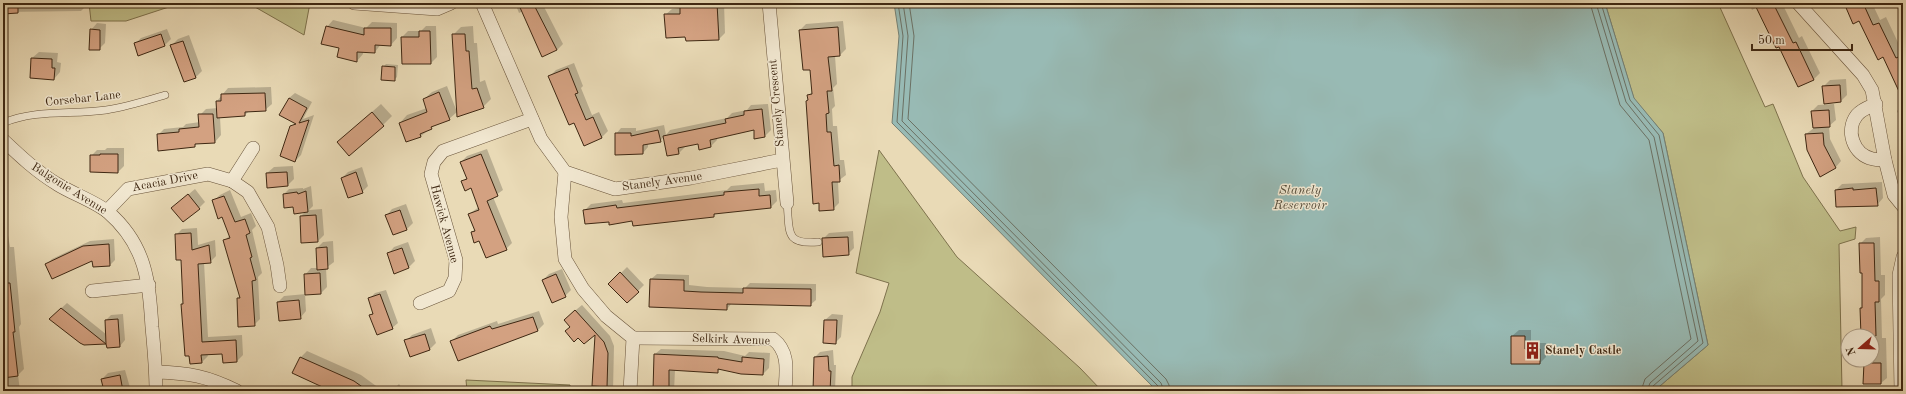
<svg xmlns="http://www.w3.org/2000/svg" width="1906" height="394" viewBox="0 0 1906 394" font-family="'Old Standard TT',serif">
<rect width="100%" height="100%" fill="#e9dab6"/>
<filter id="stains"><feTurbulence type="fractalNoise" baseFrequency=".005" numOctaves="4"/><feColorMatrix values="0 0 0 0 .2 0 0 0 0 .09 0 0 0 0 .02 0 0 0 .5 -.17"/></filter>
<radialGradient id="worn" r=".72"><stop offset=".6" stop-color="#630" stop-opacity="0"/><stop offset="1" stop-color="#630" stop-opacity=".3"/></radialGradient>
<g fill="#bfbd88" stroke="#7e724d">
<path d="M89 3H181L126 21H91Z"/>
<path d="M248 3H310L304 35Z"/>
<path d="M1605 3H1718L1765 107 1773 104 1803 177 1840 231 1856 227 1855 239 1839 244 1842 390 1654 391 1708 345 1663 133 1634 99Z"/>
<path d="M879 150 957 257 1080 368 1102 391H852V377L880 312 889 283 856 273Z"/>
<path d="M466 380 570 385V391H467Z"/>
</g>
<path fill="#98bab4" stroke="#747f73" d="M894 3H1605L1634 98 1663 133 1708 345 1654 391H1157L892 123 899 36Z"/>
<g fill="#0003">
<path d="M3 3H87V5L81 11 3 12Z"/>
<path d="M515 3H542L563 44 557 50 523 11 519 13Z"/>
<path d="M682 3H724L725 33 719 39 686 36 665 15 672 9 681 8Z"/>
<path d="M1749 3H1782L1799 38 1802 36 1820 73 1814 79 1799 86 1779 46 1757 7 1752 10Z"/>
<path d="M1845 3H1872L1880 20 1886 17 1903 53V97L1883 56 1860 20Z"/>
<path d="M333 20 366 28 372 22 397 23V38L391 45 381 44 375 52H363V54L357 61 340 47 327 27Z"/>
<path d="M843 21 846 49 840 55 835 56 837 84 833 88 835 106 832 109 833 126H837L840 160H844L846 175 838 181 839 203 833 209 807 101 809 99V95L813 91 811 69 800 30 806 24Z"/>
<path d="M97 23 106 24 105 43 99 49 91 30Z"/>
<path d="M426 26H436L437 57 431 63 402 37 408 31H421Z"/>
<path d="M473 26 474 43H477L480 82 485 80 491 99 483 107 458 116 453 35 461 27Z"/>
<path d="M167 29 171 39 165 45 135 44 141 38Z"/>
<path d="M189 35 202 71 196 77 185 81 172 45 178 39Z"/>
<path d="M39 52 58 53 57 62 61 63 60 72 54 79 32 58Z"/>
<path d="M574 63 583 86 581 88 592 115 599 112 608 131 602 137 575 122 550 76 556 70Z"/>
<path d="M386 64 398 65 397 77 394 80 383 67Z"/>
<path d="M1846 79 1847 95 1841 101 1823 87 1830 80Z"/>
<path d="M447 86 457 112 449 119 435 125 421 136 400 123 407 115 427 108 424 99 432 92Z"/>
<path d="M271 87 272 104 265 110 249 111 245 115 220 117 221 135 215 142 198 143 194 146 158 135 164 129 183 127 186 124 200 122V115L206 109 218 108 217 101 228 88Z"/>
<path d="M295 93 312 102 303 119 314 115 301 155 295 161 291 127 295 123 289 98Z"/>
<path d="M381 104 392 116 383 125 338 142Z"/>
<path d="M768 104 771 130 765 136 754 129 717 138V140L711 146 698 143 685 147 679 153 664 137 660 141 648 143V147L643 153 616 134 621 128H636V131L664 125 666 135 670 130 727 118 732 113 747 110 751 105Z"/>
<path d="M1834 104 1836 120 1829 126 1830 139 1841 161 1835 168 1806 134 1814 128 1812 111 1818 105Z"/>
<path d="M1903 105V124L1897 111Z"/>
<path d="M107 148H124V166L118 172 91 156 97 150H105Z"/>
<path d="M487 149 503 190 493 197 512 243 506 249 480 240 472 233 475 229 469 214 479 207 472 187 463 182 467 177 461 162 467 156Z"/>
<path d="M293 166 294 179 288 185 267 173 274 167Z"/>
<path d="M362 167 368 186 362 192 342 178 348 172Z"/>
<path d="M1882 182 1883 198 1877 205 1836 190 1842 184Z"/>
<path d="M764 183 765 191 776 190 777 201 771 207 717 212 714 216 610 221 585 210 591 204 622 200 623 203 727 190 731 186Z"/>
<path d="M311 186 313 206 309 210 322 209 324 235 318 241 301 216 305 212 294 206 284 194 289 189 303 188V189Z"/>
<path d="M195 189 205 202 199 208H172Z"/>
<path d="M230 190 241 217 251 213 256 226 252 230 262 273 258 277 260 319 254 325 238 298 240 296 225 240 230 235 223 216 213 201 220 195Z"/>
<path d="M406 204 413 223 407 229 393 234 386 216 392 209Z"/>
<path d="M5 218 10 247H14L21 324 19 327 24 369 18 375 20 391H3V219Z"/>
<path d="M197 228 198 245 215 240 216 256 210 262H204L208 337 242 335 243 355 237 361 223 352 207 353 208 356 202 362 182 304 184 302 182 259 176 235 182 229Z"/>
<path d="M853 231 854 248 848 254 823 239 829 233Z"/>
<path d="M1880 237 1881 275H1885V295L1881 299 1882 338H1886L1887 378 1881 383H1864L1865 360H1872V336H1862L1861 308 1863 306V272L1860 244 1866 238Z"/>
<path d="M114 239 115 260 110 265 93 260 46 265 52 259 90 241Z"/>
<path d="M333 241 334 262 326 268 327 287 321 293 305 294 306 311 300 318 278 302 284 296 306 294 305 275 311 268H318L317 248 323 242Z"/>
<path d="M408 242 415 261 409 267 388 254 394 247Z"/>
<path d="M627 267 644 285 627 302 610 284Z"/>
<path d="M562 269 571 290 565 296 543 280 549 274Z"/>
<path d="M657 274 689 275V285L707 287 745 288 750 283 816 284V300L810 305 732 303 727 309 651 279Z"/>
<path d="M386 290 398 323 392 328 370 316 374 312 370 298 375 293Z"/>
<path d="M67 303 107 335 106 320 111 315 123 314 125 340 120 346 107 343 85 344 50 319Z"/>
<path d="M582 305 610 336 614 346 613 391H594L596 333 584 343 571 327V314Z"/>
<path d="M539 311 544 324 538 330 452 341 458 335 497 321 498 324Z"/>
<path d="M832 314 843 315 841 337 835 343 825 320Z"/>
<path d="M431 328 436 343 429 350 406 341 412 335Z"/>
<path d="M1519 330H1531V343H1546V357L1540 363H1512V336Z"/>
<path d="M661 349 724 351 745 356 749 352 770 353 769 368 763 374 721 368 717 372 675 370 674 391H654L655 354Z"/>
<path d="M833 350 834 365H836L835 391H815V357L820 352Z"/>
<path d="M307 351 361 375 383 391H333L301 357Z"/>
<path d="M125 370 131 391H105L102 379 108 373Z"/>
<path d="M399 384 404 391H394V389Z"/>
</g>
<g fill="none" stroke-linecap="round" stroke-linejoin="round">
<g stroke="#6b7063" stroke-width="1">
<path d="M898 3 903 36 897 122 1158 386 1159 391"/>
<path d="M903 3 908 36 902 121 1161 383 1164 391"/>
<path d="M909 3 914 36 908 119 1166 379 1169 385 1170 391"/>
<path d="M1590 3 1620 105 1649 140 1691 339 1645 379 1641 391"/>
<path d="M1596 3 1626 102 1654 137 1698 341 1650 383 1647 391"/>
<path d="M1601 3 1630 100 1659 135 1703 343 1653 386 1652 391"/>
</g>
</g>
<g fill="#d3a181" stroke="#3e2712">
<path d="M3 3H18V13L3 14Z"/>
<path d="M518 3H533L557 50 542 57Z"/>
<path d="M717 3 719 40 686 41 685 37 666 38 664 14H680V4Z"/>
<path d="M1754 3H1767L1769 7 1774 5 1793 43 1796 42 1814 80 1798 87 1779 47 1776 48Z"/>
<path d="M1844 3H1863L1873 25 1879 23 1896 58 1903 55V100L1883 57 1878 60 1859 21 1853 24Z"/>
<path d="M326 26 364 35V28H391V46L375 45V53L357 52V62L337 57 339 48 321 44Z"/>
<path d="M838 27 840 56 828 57 832 91H827L829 113 826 114 827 132H831L834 166 839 165 840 182H832L834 210 819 211V203L813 204 806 101 808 100 807 95 812 94 810 70H803L799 30Z"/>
<path d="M90 29 100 30V50H89Z"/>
<path d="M419 31H430L431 64H402L401 37H419Z"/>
<path d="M161 34 165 46 138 56 134 43Z"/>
<path d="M452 34H465L466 51H469L472 89 477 88 484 108 457 117Z"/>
<path d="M183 41 196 78 184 82 170 45Z"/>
<path d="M31 58 52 59V68H55L54 80 30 78Z"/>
<path d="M382 66 395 67V81L381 80Z"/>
<path d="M568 68 578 93 575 94 586 120 593 117 602 138 584 146 574 123 569 125 548 76Z"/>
<path d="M1840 85 1841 102 1824 104 1822 86Z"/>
<path d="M439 92 450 120 431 127 432 129 420 134 421 137 406 142 399 123 427 112 423 99Z"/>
<path d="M265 93 266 111 245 112V116L217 118 216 101H221V94Z"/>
<path d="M289 98 307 108 299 123 309 120 295 162 280 156 290 126 296 124 279 115Z"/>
<path d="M762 109 765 137 754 139V130L710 140 711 147 699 150 698 144 678 148 679 154 667 156 663 136 726 123 725 119 744 115V111Z"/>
<path d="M1829 110 1830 127 1813 128 1811 111Z"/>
<path d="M372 112 384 126 349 156 337 142Z"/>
<path d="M198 114H213L215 143 195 144V147L158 151 157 134 179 132V129L199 127Z"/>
<path d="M658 130 661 142 643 145V154L615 155V133H631V136Z"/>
<path d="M1823 133 1824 145 1836 168 1820 177 1807 150 1805 134Z"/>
<path d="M100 154H118V173L90 172V155H100Z"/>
<path d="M481 154 498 196 487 201 507 250 486 258 479 241 474 243 471 232 475 231 468 214 479 210 471 188 465 191 461 181 467 179 460 162Z"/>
<path d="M287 172 288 186 267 188 266 173Z"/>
<path d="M356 172 363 193 348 198 341 178Z"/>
<path d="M1853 188V190L1876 188 1878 206 1836 207 1835 190Z"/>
<path d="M759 189V196L770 195 771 208 714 214V217L633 226 632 221 609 225V222L585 224 583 210 616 205 617 208 724 195V192Z"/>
<path d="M306 191 308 212 294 214 293 207 284 208 283 194 297 192 298 194Z"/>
<path d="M188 194 200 209 183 222 171 208Z"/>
<path d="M224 196 235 222 245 219 250 233 246 235 252 257 250 258 256 280 252 281 255 326 238 327 237 298H240L223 240 230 238 222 217 218 219 212 200Z"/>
<path d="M400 210 407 230 393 235 385 215Z"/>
<path d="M316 215 318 242 301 243 300 216Z"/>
<path d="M191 233 192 250 209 245 211 263 198 264 202 342 236 340 237 362 223 363 222 354 201 355 202 363 190 364 189 356H185L181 304H183L181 260H176L175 234Z"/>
<path d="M848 237 849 255 823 257 822 238Z"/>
<path d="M1859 243H1874L1875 281H1879V302H1875L1876 336H1861L1860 308H1862V273H1860Z"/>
<path d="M109 244 110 266 93 267 92 261 52 279 45 264 83 246Z"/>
<path d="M327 247 328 269 317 270 316 248Z"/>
<path d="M402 248 409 268 394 274 387 253Z"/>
<path d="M620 272 639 292 627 303 608 284Z"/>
<path d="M320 273 321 294 305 295 304 274Z"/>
<path d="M556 274 566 297 552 303 542 280Z"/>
<path d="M650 279 684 280V291L701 292 743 293V288L811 289V306L727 304V310L649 307Z"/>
<path d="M3 283H10L15 332H13L18 376 3 378Z"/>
<path d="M380 294 393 329 377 335 369 315 373 314 368 298Z"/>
<path d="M299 300 301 319 279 321 277 302Z"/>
<path d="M61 308 106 344 105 320 118 319 120 347 107 348 106 344 84 345 80 343 49 319Z"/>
<path d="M575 310 604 342 608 353 607 387 592 386 595 335 584 344 578 338 574 342 565 331 570 327 564 320Z"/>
<path d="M533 317 538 331 458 361 450 341 490 326 492 329Z"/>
<path d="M824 320H837L836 344 823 343Z"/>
<path d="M425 334 430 350 410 357 404 340Z"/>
<path d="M1511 336H1525V349H1540V364H1511Z"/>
<path d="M654 354 718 357V358L742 362V357L764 359 763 375 741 374 718 369V373L669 370V391H653Z"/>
<path d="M828 356 829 371H831L830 391H813L814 357Z"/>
<path d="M300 357 354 381 368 391H331L292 373Z"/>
<path d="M1864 363H1881V384H1863Z"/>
<path d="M120 375 123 391H104L101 379Z"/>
</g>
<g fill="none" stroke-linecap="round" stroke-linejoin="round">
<defs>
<g id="service">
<path d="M3 123C36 109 71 115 106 110 126 107 145 101 165 95"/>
<path d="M787 203C790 231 784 245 818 242"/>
</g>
<g id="minor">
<path d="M354 3 437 9 451 3"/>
<path d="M482 3 541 139 565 172 615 189 691 178 782 160"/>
<path d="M769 3 787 203"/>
<path d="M1798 3 1863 75 1872 90 1885 160 1894 195 1903 206"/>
<path d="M1876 104C1869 107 1862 109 1857 115 1845 130 1853 155 1873 159 1877 160 1881 160 1885 160"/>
<path d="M3 140C20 156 37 172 57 184 71 193 96 202 108 212 146 245 149 281 152 327 154 348 156 370 156 391"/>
<path d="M565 172 561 217 565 259 583 289 606 316 633 338 630 391"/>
<path d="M232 181 253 148"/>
<path d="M107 211 128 189 208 174 232 181 248 192 268 227 277 265 280 286"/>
<path d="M92 291 149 285"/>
<path d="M420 303 449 291 455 278 456 260 431 174 434 162 443 151 532 119"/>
<path d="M633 338 773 339C790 352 786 372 785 391"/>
<path d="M156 372C189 373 207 376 237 391"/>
<path d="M1901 391 1899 275 1903 257"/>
</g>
</defs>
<use href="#service" stroke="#69543b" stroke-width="8"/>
<use href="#minor" stroke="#69543b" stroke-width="14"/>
<use href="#service" stroke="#f1e7d0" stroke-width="7"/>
<use href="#minor" stroke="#f1e7d0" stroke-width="13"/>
</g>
<defs>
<symbol id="building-bare" viewBox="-9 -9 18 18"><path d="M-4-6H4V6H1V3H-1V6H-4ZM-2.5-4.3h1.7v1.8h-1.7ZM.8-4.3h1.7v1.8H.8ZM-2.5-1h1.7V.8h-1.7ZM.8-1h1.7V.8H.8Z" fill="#8f2418" stroke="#f1e7d0" stroke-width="2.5" paint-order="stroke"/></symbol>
</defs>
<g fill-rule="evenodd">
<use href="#building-bare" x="1520" y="338" width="25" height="25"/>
</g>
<g text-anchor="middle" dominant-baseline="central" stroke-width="3" stroke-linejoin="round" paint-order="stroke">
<g font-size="12" fill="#3e2712" stroke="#f1e7d0">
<text transform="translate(83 99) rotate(-6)">Corsebar Lane</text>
<text transform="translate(777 103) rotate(-95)">Stanely Crescent</text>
<text transform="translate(165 182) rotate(-11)">Acacia Drive</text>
<text transform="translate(662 182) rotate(-8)">Stanely Avenue</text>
<text transform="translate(69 189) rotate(32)">Balgonie Avenue</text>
<text transform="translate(444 224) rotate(75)">Hawick Avenue</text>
<text transform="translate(731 340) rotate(2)">Selkirk Avenue</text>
</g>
<g font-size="12" font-weight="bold" fill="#3e2712" stroke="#f1e7d0" text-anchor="start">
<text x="1545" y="351">Stanely Castle</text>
</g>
<g font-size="13" font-style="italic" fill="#544c3a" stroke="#f1e7d0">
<text x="1300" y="190">Stanely<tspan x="1300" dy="15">Reservoir</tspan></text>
</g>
</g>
<rect width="1906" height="394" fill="none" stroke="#e9dab6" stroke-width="16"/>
<rect x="4" y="4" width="1898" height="386" fill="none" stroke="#3e2712" stroke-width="2"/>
<rect x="8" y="8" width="1890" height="378" fill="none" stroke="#3e2712"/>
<g transform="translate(1860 348) rotate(250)"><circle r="19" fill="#f1e7d0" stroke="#a99a84"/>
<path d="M0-3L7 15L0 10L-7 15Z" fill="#8f2418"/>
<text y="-6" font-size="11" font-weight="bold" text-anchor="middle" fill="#3e2712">N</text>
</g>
<path d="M1752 44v6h100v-6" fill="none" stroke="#3e2712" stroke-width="2"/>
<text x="1758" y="44" font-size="12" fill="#3e2712" stroke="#f1e7d0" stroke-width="3" paint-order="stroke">50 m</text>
<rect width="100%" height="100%" filter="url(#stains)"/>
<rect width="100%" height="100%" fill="url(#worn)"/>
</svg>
